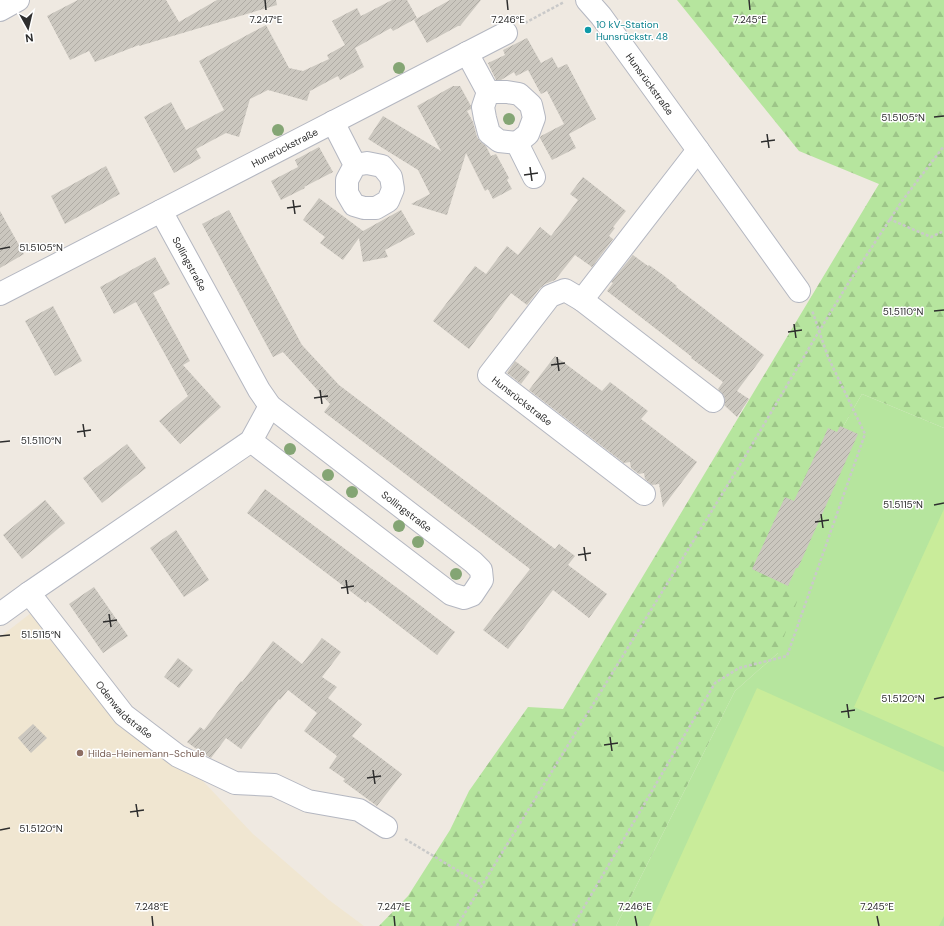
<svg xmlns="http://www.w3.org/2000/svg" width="944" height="926" viewBox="0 0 944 926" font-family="'DM Sans',sans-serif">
<defs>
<pattern id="forest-firs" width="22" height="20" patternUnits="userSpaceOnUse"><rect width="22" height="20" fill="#b6e59e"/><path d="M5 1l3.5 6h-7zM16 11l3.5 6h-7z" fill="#9dc588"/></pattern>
<pattern id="building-hatch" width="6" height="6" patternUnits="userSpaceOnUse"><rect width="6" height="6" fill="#cbc7bf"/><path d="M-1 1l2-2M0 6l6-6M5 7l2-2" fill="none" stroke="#afaba4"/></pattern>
</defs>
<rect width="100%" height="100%" fill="#efe9e1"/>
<path fill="#f0e6d1" d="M31 613 120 727 200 778 253 834 329 900 364 926H0V637Z"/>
<path fill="#b6e59e" d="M862 394 944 428V926H616L735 691 778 653 768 556Z"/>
<path fill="url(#forest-firs)" d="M677 0H944V428L862 394 768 556 798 599 778 653 735 691 616 926H379L408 896 450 830 469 791 528 707 563 709 879 184 799 151Z"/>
<g fill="#c9ec9a">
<path d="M944 509V747L854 707Z"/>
<path d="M757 688 944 772V916L939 926H649Z"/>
</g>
<g fill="url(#building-hatch)">
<path d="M78 0H166L179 22 217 0H276L277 5 139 46V45L95 62 89 51 70 60 47 16Z"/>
<path d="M392 0H407L417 18 393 31 391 28 355 48 364 67 340 80 338 76 310 91 307 101 268 90 250 99 239 137 226 133 196 149 201 158 174 173 144 117 171 102 186 130 224 110 199 61 266 25 289 68 303 71 329 59 327 55 345 45 332 21 357 8 361 16Z"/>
<path d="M450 0H481L460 26H458L427 43 414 20Z"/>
<path d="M527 38 541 63 552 57 558 68 567 64 596 119 569 134 576 148 552 160 540 138 541 136 564 124 547 91 541 94 528 70 516 76 514 72 501 80H496L488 63 505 55 503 50Z"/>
<path d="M453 86H460L471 106V109L467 111 473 122 477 137 481 142 486 146 491 156 496 154 509 178 507 180 512 189 493 199 488 189 485 191 466 153 447 215 411 204 430 194 418 170 368 139 383 116 441 151 417 106Z"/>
<path d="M319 147 333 172 304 187 305 188 281 200 271 181 298 167 295 160Z"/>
<path d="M106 166 120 194 65 224 51 196Z"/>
<path d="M583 177 626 211 613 227 615 228 609 236 613 239 592 267 575 255 555 280 545 284 540 288 527 305 511 293 469 349 433 321 475 266 486 274 507 246 518 255 540 227 551 236 578 200 570 194Z"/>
<path d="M319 198 363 231 401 210 415 234 385 250 388 257 363 262 359 238 343 260 320 243 325 237 303 220Z"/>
<path d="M229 210 302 345 339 385 555 549 559 544 575 556 568 565 607 594 589 618 553 590 508 649 483 630 530 569 324 412 330 404 283 352 273 357 202 224Z"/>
<path d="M0 211 24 254 0 268Z"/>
<path d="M633 255 648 266 649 265 663 275 677 286 676 287 764 355 737 391 749 399 737 417 724 405 725 402 724 396 718 389 723 382 691 358 692 357 660 332 607 291 613 283 611 282Z"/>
<path d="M155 257 170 284 153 293 190 361 183 365 221 407 180 444 159 421 188 396 136 302 114 314 100 287Z"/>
<path d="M53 306 82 361 55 376 25 321Z"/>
<path d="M555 356 602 391 610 382 648 411 641 419 697 462 663 507 659 484 652 485 645 479 644 473 639 474 631 468 630 462 624 463 529 390Z"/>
<path d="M515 361 530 372 521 384 507 373Z"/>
<path d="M840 426 858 434 798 568H796L788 586 752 569 785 497 794 501 817 451H818L828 428 837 432Z"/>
<path d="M127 444 146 468 102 503 83 478Z"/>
<path d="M265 489 325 534 408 596 455 632 437 655 367 601 366 603 247 513Z"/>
<path d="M45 500 65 523 22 559 3 535Z"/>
<path d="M176 530 209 580 184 597 150 548Z"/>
<path d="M94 587 128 636 103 653 69 604Z"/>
<path d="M322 638 341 652 322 677 337 687 328 698 362 724 352 736 402 774 377 806 343 781 345 779 329 768 337 756 304 731 317 713 288 690 280 700 279 699 241 749 226 738 211 758 202 753 187 742 200 727 204 730 241 681 242 682 273 641 302 664Z"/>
<path d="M178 658 193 670 179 688 164 677Z"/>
<path d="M33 724 47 738 31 753 18 738Z"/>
</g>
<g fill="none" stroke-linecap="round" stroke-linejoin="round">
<defs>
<g id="minor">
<path id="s1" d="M587 0 601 16 698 150 799 291"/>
<path d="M0 10 18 0"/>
<path d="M467 53 488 92 483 107 485 118 489 133 499 141 517 143 534 177"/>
<path d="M488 92H507L519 94 531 105 534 118 528 134 517 143"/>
<path d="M333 122 355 165 347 180V193L354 205 364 208H376L388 201 393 189 391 177 382 166 367 163 355 165"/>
<path id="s2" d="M161 211 259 390 270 406 473 562 481 570 482 580 472 595 464 598 451 594 251 441"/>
<path id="s3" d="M0 294 506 33"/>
<path d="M582 300 713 401"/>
<path d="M644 494 489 375 550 296 565 290 582 300 698 150"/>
<path id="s4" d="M29 593 124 715 178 756 235 783 274 785 308 801 359 810 386 827"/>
<path d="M0 614 29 593 251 441 270 406"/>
</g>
</defs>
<use href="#minor" stroke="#b4b7c1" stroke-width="24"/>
<g stroke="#c9c9c9" stroke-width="2.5" stroke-dasharray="3 2" stroke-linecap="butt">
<path d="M525 23 564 2"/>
<path d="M889 219 931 237 944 231"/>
<path d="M405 839 482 885"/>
<path d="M457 926 743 460 812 343 849 282 902 201 944 146"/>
<path d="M573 926 715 683 739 668 787 656 865 434 828 357 813 313 811 310"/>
</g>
<use href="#minor" stroke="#fff" stroke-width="22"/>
</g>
<g fill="#84a574">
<circle cx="399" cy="68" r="6"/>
<circle cx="509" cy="119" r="6"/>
<circle cx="278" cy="130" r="6"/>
<circle cx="290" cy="449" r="6"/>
<circle cx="328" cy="475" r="6"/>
<circle cx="352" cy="492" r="6"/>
<circle cx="399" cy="526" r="6"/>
<circle cx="418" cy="542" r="6"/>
<circle cx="456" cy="574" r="6"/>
</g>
<path fill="none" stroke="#2e2e2e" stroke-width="1.5" d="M265 0 266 10M507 0 508 10M749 0 750 10M934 117 944 116M767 134 769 148M761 142 775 140M530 167 532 181M524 175 538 173M293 200 295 214M287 208 301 206M0 249 10 247M934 311 944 310M794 324 796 338M788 332 802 330M557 357 559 371M551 365 565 363M320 390 322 404M314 398 328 396M83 424 85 437M77 432 91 430M0 442 10 441M934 505 944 503M821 514 823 528M815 522 829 520M584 547 586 561M578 555 591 553M346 580 348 594M341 588 354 586M109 614 111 627M103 622 117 620M0 636 10 635M934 699 944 697M847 704 849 718M841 712 855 710M610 737 612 751M604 745 618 743M373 770 375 784M367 778 381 776M136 804 138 817M130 812 144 810M0 830 10 828M152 916 153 926M394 916 395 926M635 916 637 926M877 916 879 926"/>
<circle fill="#0f9aa8" stroke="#fff" stroke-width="1.5" cx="588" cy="30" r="4"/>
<circle fill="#8d6e63" stroke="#fff" stroke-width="1.5" cx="80" cy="753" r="4"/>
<g text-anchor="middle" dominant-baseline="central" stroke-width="3" stroke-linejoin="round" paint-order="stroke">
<g font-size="10" fill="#0d838f" stroke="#fff" text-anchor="start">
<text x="596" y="24">10 kV-Station<tspan x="596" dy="12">Hunsrückstr. 48</tspan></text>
</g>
<g font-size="10" fill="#2e2e2e" stroke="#fff">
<text stroke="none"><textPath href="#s1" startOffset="105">Hunsrückstraße</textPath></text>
<text stroke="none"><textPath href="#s3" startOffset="320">Hunsrückstraße</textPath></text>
<text stroke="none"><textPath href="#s2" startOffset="60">Sollingstraße</textPath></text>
<text transform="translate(522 401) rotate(38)">Hunsrückstraße</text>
<text stroke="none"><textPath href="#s2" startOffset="396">Sollingstraße</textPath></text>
<text stroke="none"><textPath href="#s4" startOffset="151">Odenwaldstraße</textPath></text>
</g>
<g font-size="10" fill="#785e54" stroke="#fff" text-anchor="start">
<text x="88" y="753">Hilda-Heinemann-Schule</text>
</g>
</g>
<g font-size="10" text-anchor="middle" fill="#2e2e2e" stroke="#fff" stroke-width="3" stroke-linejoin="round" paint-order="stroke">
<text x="266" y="23">7.247°E</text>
<text x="508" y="23">7.246°E</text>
<text x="750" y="23">7.245°E</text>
<text x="903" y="121">51.5105°N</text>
<text x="41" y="251">51.5105°N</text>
<text x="903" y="315">51.5110°N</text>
<text x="41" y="444">51.5110°N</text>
<text x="903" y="508">51.5115°N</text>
<text x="41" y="638">51.5115°N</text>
<text x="903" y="702">51.5120°N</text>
<text x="41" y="832">51.5120°N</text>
<text x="152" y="910">7.248°E</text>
<text x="394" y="910">7.247°E</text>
<text x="635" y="910">7.246°E</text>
<text x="877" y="910">7.245°E</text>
</g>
<g transform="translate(28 28) rotate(172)" stroke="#ffffff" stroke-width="3" paint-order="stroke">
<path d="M0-3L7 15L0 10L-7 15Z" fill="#2e2e2e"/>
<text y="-6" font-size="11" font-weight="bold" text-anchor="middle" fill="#2e2e2e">N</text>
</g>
</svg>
